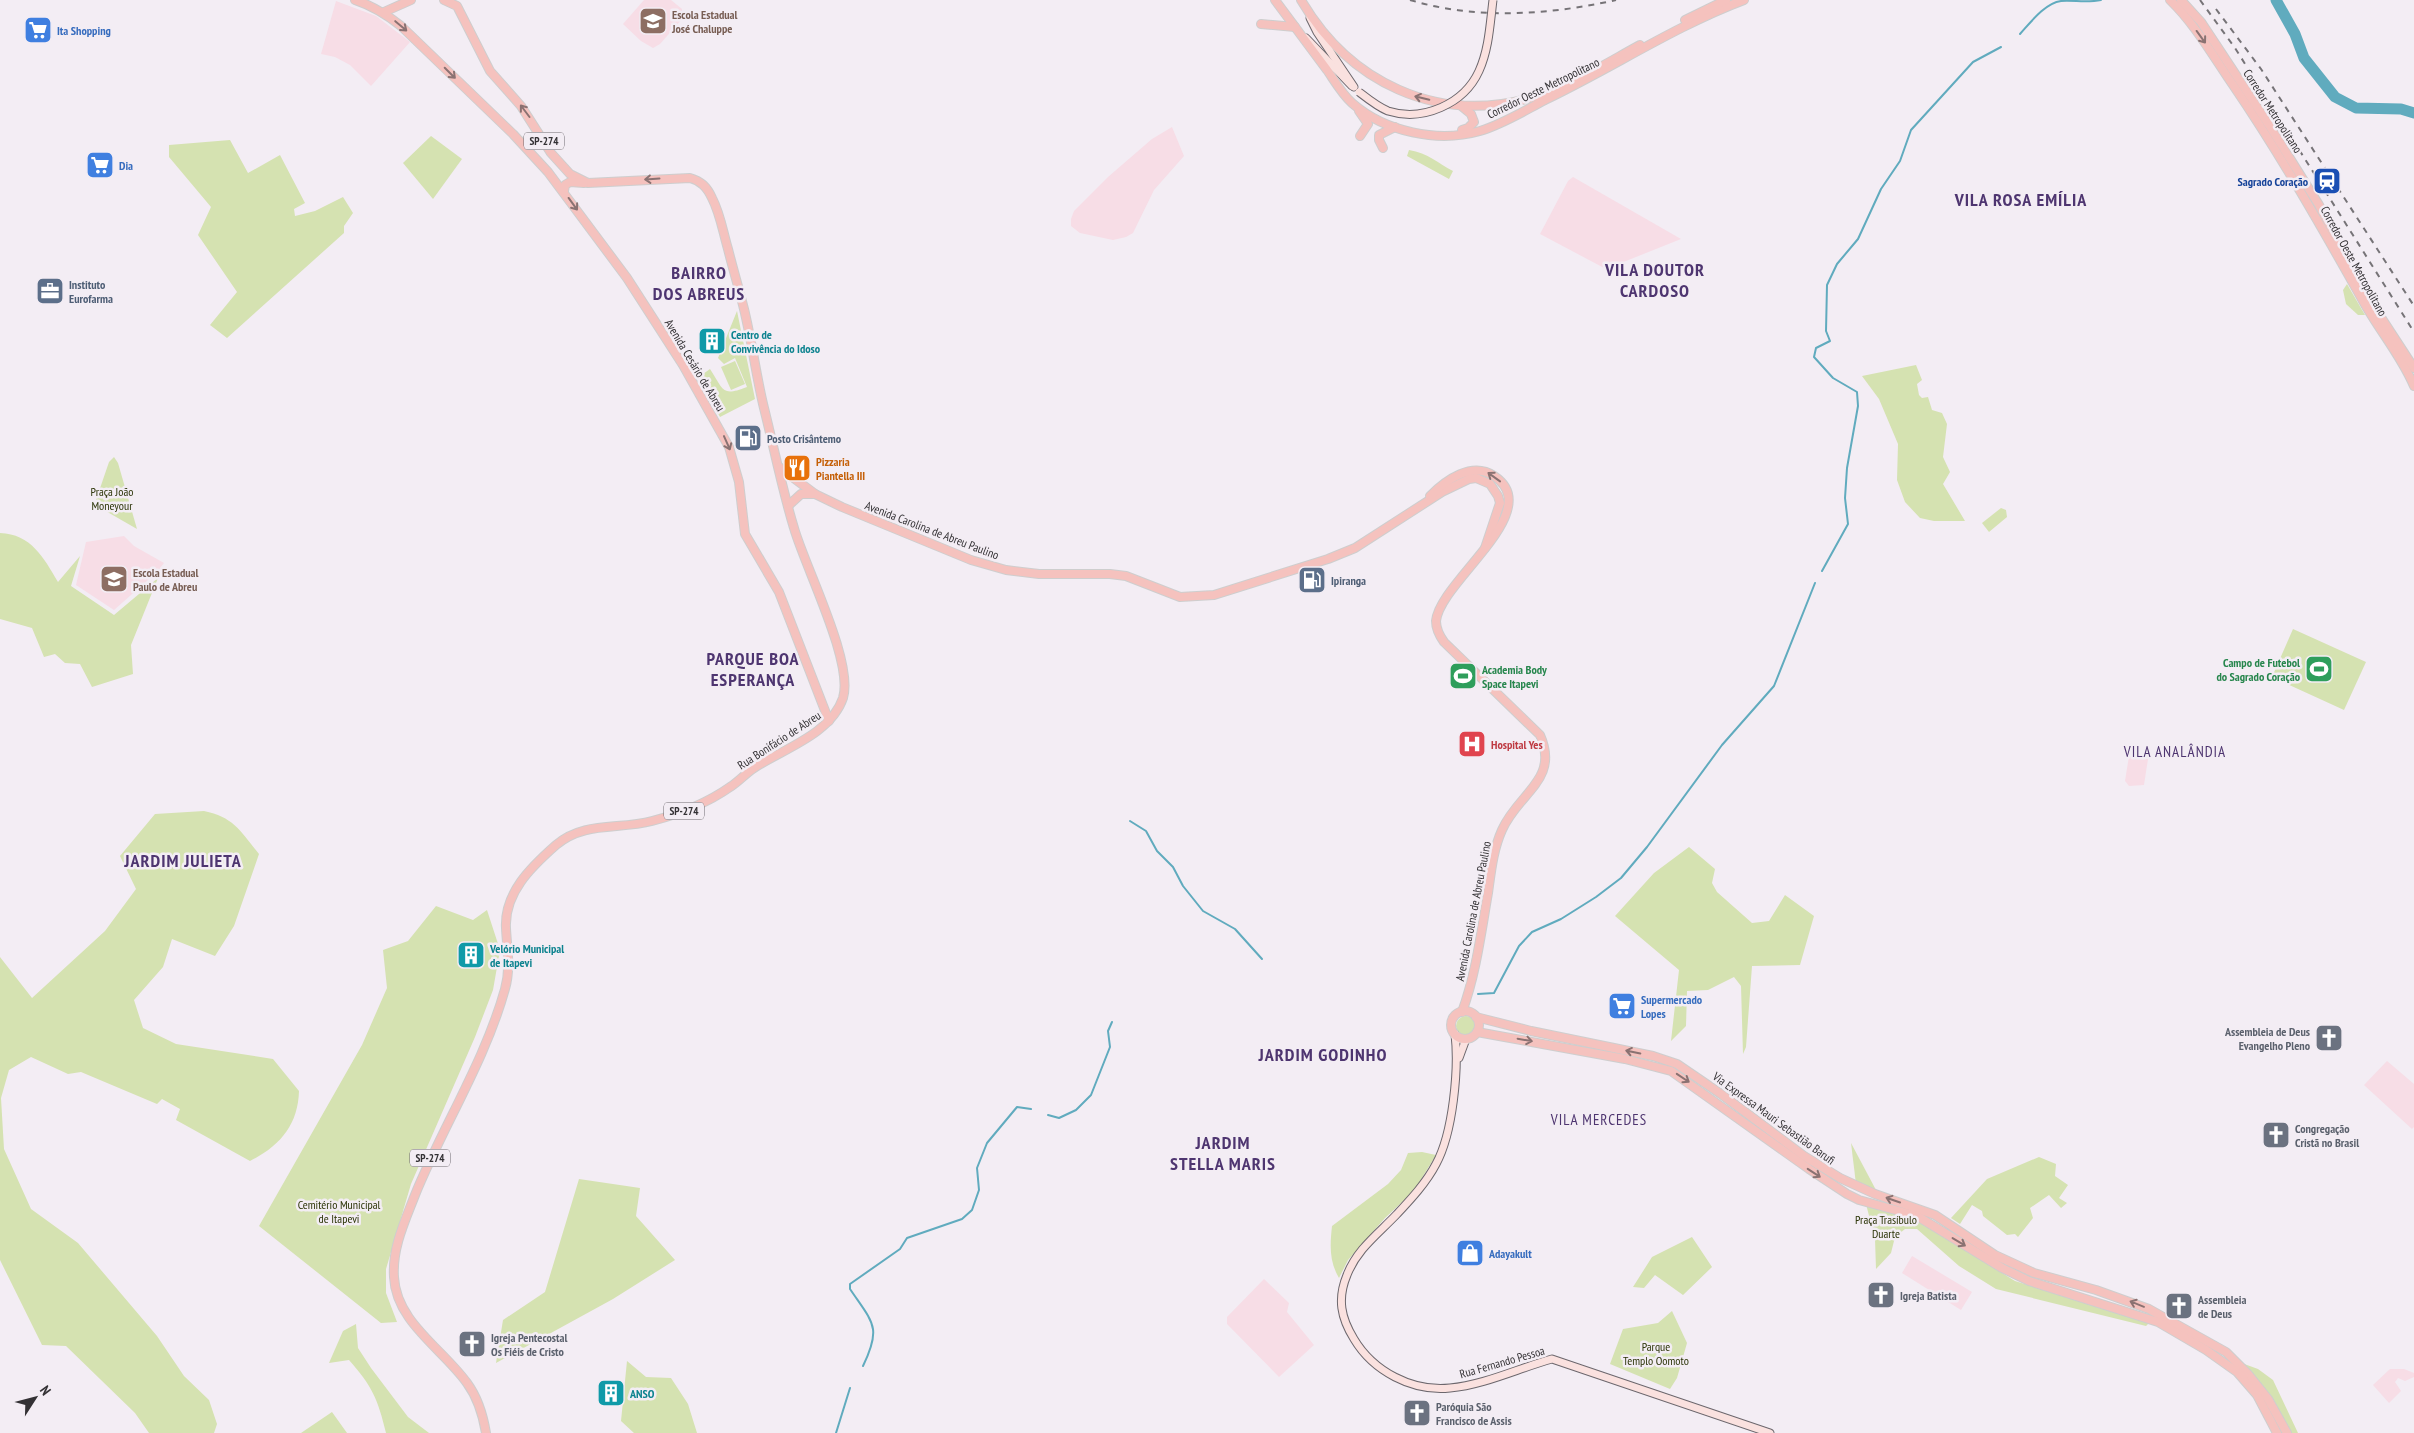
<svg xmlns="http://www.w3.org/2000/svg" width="2414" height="1433" viewBox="0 0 2414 1433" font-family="'PT Sans Narrow',sans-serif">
<rect width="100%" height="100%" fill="#f3edf4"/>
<g fill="#f7dde6">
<path d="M644 0H671L682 9V19L660 44 653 48 641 41 623 24Z"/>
<path d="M336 1 376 16 410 42 371 86 350 65 335 57 321 54Z"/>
<path d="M1172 127 1184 156 1154 190 1133 233 1126 237 1113 240 1080 233 1071 226V219L1074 211 1108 177 1152 139Z"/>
<path d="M1573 177 1681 239 1606 269 1540 234 1568 181Z"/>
<path d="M124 536 134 546 164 563 157 572 114 610 76 585 86 542Z"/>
<path d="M2129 756 2148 759 2144 785 2129 786 2125 781Z"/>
<path d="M2387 1061 2414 1084V1127L2412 1129 2364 1085Z"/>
<path d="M1912 1256 1972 1292 1961 1310 1902 1273Z"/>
<path d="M1264 1279 1289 1303 1287 1312 1314 1345 1279 1377 1227 1324V1317Z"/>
<path d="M2390 1369H2404L2414 1373V1377L2405 1381 2398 1378 2395 1382 2401 1391 2389 1403 2373 1385Z"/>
</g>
<g fill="#d5e2b1">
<path d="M431 136 462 159 433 199 403 163Z"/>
<path d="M230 140 248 173 280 155 305 203 294 209 295 216 315 211 343 197 353 213 344 226V233L227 338 210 325 237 292 198 235 211 207 169 157V145Z"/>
<path d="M1409 150C1428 153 1439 164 1453 171L1449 179 1407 156Z"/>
<path d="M2347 284 2365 315H2358L2346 304 2343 290Z"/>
<path d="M737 311 755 399 720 417 690 362 703 374 710 369C724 390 721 397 747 387L735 358 724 364 718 358Z"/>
<path d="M735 361 745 384 731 390 721 367Z"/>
<path d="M1916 365 1922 380 1917 384 1919 395 1922 398 1928 397 1932 410 1942 413 1947 424 1943 457 1950 472 1943 484 1965 521H1934L1920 518 1905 502 1897 480 1898 444 1879 399 1862 376Z"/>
<path d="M114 457 118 463 137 529 97 506 96 500 109 462Z"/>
<path d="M2001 508 2006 510 2007 517 1989 532 1982 523Z"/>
<path d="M0 533C31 534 44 558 58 582L80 556 71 586 114 615 158 578 131 645 133 674 92 687 80 664 65 663 55 654 44 657 32 628 0 619Z"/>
<path d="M2293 629 2366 662 2344 710 2272 677Z"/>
<path d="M204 811C234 817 241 832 259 854L234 926 215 956 172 939 163 967 134 1000 143 1028 176 1044 273 1059 299 1091C298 1125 280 1146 250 1161L176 1120 180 1109 162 1099 157 1104 81 1072 68 1074 31 1057 9 1070 1 1098 4 1149 31 1209 78 1243 157 1336 184 1376 209 1400 217 1424 214 1433H149L135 1413 66 1346 42 1345 0 1260V957L32 998 105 931 136 889 120 856 155 814Z"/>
<path d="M1689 847 1715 869 1712 883 1717 892 1752 923 1769 921 1785 895 1814 916 1800 965 1752 966 1746 1047 1743 1054 1741 986 1734 977 1708 990 1687 991 1686 1026 1671 1041 1679 970 1615 916 1654 873Z"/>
<path d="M436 906 473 920 487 910 500 950 493 990 475 1037 411 1184 386 1269V1293L397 1322 381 1323 259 1226 362 1045 387 988 383 950 408 941Z"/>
<circle cx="1466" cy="1026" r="10"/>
<path d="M1851 1143 1876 1190 1856 1184Z"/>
<path d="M1422 1152 1436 1155 1414 1191 1385 1218 1348 1260 1339 1278C1329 1261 1330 1245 1332 1226L1388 1184 1401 1170 1408 1153Z"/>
<path d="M2039 1157 2056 1164 2055 1176 2068 1185 2059 1198 2067 1203 2061 1208 2049 1195 2030 1208 2033 1218 2018 1237 2015 1234 2007 1235 1983 1216 1982 1211 1972 1205 1960 1224 1951 1218 1987 1179Z"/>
<path d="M579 1179 640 1188 636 1216 675 1260 613 1299 496 1363 503 1320 545 1292Z"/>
<path d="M1866 1204 1915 1219 2015 1281 2149 1323 2146 1326 1996 1289 1959 1266 1917 1229H1905L1895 1237 1891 1253 1876 1269 1875 1239Z"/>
<path d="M1692 1237 1712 1267 1683 1295 1655 1275 1644 1288 1633 1287 1652 1257Z"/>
<path d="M1672 1311 1687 1343 1677 1378 1670 1389 1610 1364 1623 1329 1658 1323Z"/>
<path d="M356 1324 358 1348 371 1368 408 1417 429 1433H386C378 1399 372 1386 349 1360L329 1363 343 1331Z"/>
<path d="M627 1361 646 1377 671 1378 688 1404 697 1433H634L621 1421Z"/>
<path d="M2236 1361 2258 1369 2273 1380 2298 1433H2291L2269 1393Z"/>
<path d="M332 1412 347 1433H301Z"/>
</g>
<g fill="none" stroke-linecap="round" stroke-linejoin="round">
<g stroke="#60abbe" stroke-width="2">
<path d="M2020 34C2030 23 2045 3 2061 1 2074 0 2087 3 2101 0"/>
<path d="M1822 571 1848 524 1845 498 1847 468 1858 406 1857 392 1833 378 1814 357 1816 348 1830 341 1826 331 1827 285 1837 264 1858 239 1881 189 1900 161 1911 130 1973 62 2001 47"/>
<path d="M1130 821 1146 831 1157 851 1173 867 1183 886 1203 911 1235 929 1262 959"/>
<path d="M1478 994 1494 993 1519 946 1532 932 1561 919 1596 897 1621 878 1647 847 1722 745 1774 686 1815 583"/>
<path d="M1048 1115 1059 1118 1076 1110 1091 1095 1110 1047 1108 1031 1112 1022"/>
<path d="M863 1366C882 1327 873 1323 850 1289V1284L900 1249 907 1238 962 1219 972 1210 979 1190 977 1168 987 1143 1017 1107 1031 1109"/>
<path d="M836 1433 850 1388"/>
</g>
<path stroke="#60abbe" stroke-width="11" d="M2276 0 2295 34 2304 58 2335 97 2356 108 2401 109 2414 113"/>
<defs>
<g id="secondary">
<path d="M1310 18 1317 32 1354 87"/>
<path d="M1306 38 1352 86"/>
<path d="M1455 1034C1459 1069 1453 1133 1436 1164 1426 1183 1411 1199 1397 1214 1378 1234 1357 1249 1347 1275 1337 1299 1341 1318 1354 1339 1373 1371 1412 1392 1450 1388 1484 1385 1519 1368 1552 1359L1770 1433"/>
<path d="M1459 1058 1466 1039"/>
</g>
<g id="primary">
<path d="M355 0C373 6 386 14 401 26L513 134 548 172 627 278 683 365 729 447 739 482 745 534 779 592 829 721"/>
<path d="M444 0 457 6 490 71 521 106 551 153 570 174 588 183 690 178C701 181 707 187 712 198 720 213 723 232 728 249 733 269 739 289 744 309 752 342 756 375 764 408 774 448 782 489 794 528 805 567 854 662 843 698 831 734 783 749 754 768 745 774 738 782 730 787 706 804 679 814 652 821 618 830 584 821 556 845 531 867 504 893 506 928 507 949 511 968 505 989 485 1061 443 1126 415 1195 405 1221 392 1248 394 1277 396 1322 443 1349 467 1383 478 1398 483 1415 486 1433"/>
<path d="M1275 0C1292 23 1309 46 1327 70 1334 80 1342 94 1352 103 1385 132 1438 143 1480 131 1503 124 1524 111 1545 100 1612 68 1675 26 1744 0"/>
<path d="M1301 0C1349 82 1436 124 1530 98 1569 87 1605 64 1640 45"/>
<path d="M2170 0C2195 24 2213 56 2233 85 2280 154 2321 226 2362 299 2378 329 2401 355 2414 386"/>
<path d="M2181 0 2201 22 2269 125 2319 205 2371 302 2414 368"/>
<path d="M384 12 411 0"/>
<path d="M1685 20 1726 0"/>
<path d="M1261 24 1295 27"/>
<path d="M1460 105 1471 114 1474 122 1468 128 1462 130"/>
<path d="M1359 111 1368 124 1360 136"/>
<path d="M1383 148 1379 140V135L1395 127"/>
<path d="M564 191 565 185 570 182 584 183"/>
<path d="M779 467 815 494 842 507 971 560 1006 570 1039 574H1110L1126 576 1180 597 1214 595 1328 559 1355 548 1442 492 1469 479 1476 478 1490 484 1498 496 1500 503 1485 548"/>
<path d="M1430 496C1446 480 1472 461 1494 476 1547 511 1440 581 1436 621 1436 629 1439 635 1444 642L1540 735C1560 780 1518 793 1502 830 1493 850 1491 872 1488 893 1481 933 1476 974 1462 1012"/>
<path d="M789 505 801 494H815"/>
<circle cx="1465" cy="1025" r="14"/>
<path d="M1476 1017 1531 1031 1653 1056 1677 1064 1721 1094 1804 1156 1840 1178 1875 1194 1935 1215 1995 1255 2034 1273 2096 1290 2149 1309 2226 1352 2248 1374 2268 1399 2287 1433"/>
<path d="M1477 1032 1625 1059 1671 1071 1809 1169 1847 1194 1859 1200 1917 1216 2002 1268 2029 1281 2158 1322 2206 1350 2237 1372 2257 1395 2277 1433"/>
</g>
</defs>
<use href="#secondary" stroke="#6c676d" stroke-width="9"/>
<use href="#primary" stroke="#cecece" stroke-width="10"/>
<use href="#secondary" stroke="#fae1df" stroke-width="7"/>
<use href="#primary" stroke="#f5c2be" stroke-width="8"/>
<g stroke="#767377" stroke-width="2" stroke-dasharray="6 6" stroke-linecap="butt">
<path d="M1410 0C1477 20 1549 15 1616 0"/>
<path d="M2200 0 2235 48 2414 332"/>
<path d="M2216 9 2261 69 2414 306"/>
</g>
<defs>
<path id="secondary-bridge" d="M1359 92C1368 99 1378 107 1388 111 1423 122 1464 104 1479 71 1489 49 1490 24 1493 0"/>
</defs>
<use href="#secondary-bridge" stroke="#6c676d" stroke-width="9" stroke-linecap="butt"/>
<use href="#secondary-bridge" stroke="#fae1df" stroke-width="7"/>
</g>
<defs><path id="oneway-shaft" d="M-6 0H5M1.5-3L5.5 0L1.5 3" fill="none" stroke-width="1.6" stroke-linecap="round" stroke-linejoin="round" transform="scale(1.25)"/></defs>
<g stroke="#8a7272">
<use href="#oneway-shaft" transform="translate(401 26) rotate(40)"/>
<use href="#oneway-shaft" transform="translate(2201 37) rotate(54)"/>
<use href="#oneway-shaft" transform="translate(450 73) rotate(45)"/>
<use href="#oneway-shaft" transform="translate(1422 98) rotate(-167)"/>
<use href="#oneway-shaft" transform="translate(525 111) rotate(-127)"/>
<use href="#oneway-shaft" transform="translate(652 179) rotate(176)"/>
<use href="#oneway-shaft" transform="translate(573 204) rotate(54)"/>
<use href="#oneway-shaft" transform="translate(727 443) rotate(66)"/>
<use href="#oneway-shaft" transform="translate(1494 477) rotate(-144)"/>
<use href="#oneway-shaft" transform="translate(1525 1040) rotate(10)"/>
<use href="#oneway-shaft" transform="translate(1633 1052) rotate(-168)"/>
<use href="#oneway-shaft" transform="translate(1683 1078) rotate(34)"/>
<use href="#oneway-shaft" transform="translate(1814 1173) rotate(33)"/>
<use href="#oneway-shaft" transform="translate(1893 1200) rotate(-161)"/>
<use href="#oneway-shaft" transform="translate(1959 1242) rotate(31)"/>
<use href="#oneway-shaft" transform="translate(2137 1304) rotate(-158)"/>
</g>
<defs>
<symbol id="school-square" viewBox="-11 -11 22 22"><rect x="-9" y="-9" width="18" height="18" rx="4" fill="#8d6e63" stroke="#f3edf4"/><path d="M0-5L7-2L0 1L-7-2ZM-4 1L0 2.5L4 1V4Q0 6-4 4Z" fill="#fff"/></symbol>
<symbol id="supermarket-square" viewBox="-11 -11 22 22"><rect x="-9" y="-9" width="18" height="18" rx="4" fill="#3f7fe0" stroke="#f3edf4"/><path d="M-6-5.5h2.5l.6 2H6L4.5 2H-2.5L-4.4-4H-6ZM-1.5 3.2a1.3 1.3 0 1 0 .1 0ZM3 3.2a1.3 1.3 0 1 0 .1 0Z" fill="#fff"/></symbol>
<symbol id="station-square" viewBox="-11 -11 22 22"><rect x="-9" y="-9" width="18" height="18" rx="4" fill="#1a4fb4" stroke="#f3edf4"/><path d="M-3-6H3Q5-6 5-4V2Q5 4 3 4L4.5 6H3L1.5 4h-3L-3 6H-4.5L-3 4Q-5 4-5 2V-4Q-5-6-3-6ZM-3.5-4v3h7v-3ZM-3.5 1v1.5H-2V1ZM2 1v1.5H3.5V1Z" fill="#fff"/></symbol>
<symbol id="office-square" viewBox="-11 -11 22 22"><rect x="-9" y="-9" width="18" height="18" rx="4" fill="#5c6f8a" stroke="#f3edf4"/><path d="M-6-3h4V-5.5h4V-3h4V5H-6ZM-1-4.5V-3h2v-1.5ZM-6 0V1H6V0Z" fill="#fff"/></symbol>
<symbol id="building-square" viewBox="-11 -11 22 22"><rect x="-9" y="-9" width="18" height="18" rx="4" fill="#0f9aa8" stroke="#f3edf4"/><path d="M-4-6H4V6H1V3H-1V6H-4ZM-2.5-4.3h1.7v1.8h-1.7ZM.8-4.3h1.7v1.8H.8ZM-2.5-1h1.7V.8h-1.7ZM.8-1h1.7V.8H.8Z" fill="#fff"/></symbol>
<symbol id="fuel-square" viewBox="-11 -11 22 22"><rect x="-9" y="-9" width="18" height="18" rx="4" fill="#5c6f8a" stroke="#f3edf4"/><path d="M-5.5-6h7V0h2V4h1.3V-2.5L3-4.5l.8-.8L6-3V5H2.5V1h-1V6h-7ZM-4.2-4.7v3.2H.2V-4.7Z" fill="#fff"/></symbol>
<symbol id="restaurant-square" viewBox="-11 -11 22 22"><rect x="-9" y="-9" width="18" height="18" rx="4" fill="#e8710a" stroke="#f3edf4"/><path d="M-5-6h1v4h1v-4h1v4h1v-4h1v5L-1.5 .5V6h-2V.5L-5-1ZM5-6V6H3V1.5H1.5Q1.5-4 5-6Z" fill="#fff"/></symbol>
<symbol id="stadium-square" viewBox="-11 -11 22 22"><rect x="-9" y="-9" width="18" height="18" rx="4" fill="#2e9e5b" stroke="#f3edf4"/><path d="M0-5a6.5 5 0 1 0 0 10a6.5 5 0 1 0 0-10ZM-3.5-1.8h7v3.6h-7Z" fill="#fff"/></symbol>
<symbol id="hospital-square" viewBox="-11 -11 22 22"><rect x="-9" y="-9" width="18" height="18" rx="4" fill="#e0444e" stroke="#f3edf4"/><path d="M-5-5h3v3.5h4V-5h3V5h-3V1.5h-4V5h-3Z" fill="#fff"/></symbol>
<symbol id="church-square" viewBox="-11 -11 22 22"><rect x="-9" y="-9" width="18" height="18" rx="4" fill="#6b7280" stroke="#f3edf4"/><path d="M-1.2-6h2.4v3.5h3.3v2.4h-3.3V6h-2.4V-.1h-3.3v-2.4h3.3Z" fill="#fff"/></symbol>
<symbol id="shop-square" viewBox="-11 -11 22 22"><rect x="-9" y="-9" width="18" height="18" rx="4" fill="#3f7fe0" stroke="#f3edf4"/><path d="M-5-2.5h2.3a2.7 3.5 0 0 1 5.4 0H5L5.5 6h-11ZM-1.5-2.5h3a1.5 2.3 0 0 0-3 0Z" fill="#fff"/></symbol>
</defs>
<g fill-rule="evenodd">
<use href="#school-square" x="637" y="5" width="32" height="32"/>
<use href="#supermarket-square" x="22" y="14" width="32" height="32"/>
<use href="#supermarket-square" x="84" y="149" width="32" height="32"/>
<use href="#station-square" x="2311" y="165" width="32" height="32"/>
<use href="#office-square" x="34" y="275" width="32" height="32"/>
<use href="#building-square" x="696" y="325" width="32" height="32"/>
<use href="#fuel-square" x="732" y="422" width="32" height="32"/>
<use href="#restaurant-square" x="781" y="452" width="32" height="32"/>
<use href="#school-square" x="98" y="563" width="32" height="32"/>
<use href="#fuel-square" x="1296" y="564" width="32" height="32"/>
<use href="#stadium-square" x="2303" y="653" width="32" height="32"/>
<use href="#stadium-square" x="1447" y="660" width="32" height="32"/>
<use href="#hospital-square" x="1456" y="728" width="32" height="32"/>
<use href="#building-square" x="455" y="939" width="32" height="32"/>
<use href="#supermarket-square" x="1606" y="990" width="32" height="32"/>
<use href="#church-square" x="2313" y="1022" width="32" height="32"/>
<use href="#church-square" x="2260" y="1119" width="32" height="32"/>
<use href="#shop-square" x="1454" y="1237" width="32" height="32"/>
<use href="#church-square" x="1865" y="1279" width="32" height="32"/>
<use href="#church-square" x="2163" y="1290" width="32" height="32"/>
<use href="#church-square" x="456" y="1328" width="32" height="32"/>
<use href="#building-square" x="595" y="1377" width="32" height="32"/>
<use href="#church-square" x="1401" y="1397" width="32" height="32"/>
</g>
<g text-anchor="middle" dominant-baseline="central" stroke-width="5" stroke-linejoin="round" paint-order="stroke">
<g fill="#f3edf4" stroke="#6d696e" stroke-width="1">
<rect x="524" y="132.5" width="40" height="17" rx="4"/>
<rect x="664" y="802.5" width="40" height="17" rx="4"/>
<rect x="410" y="1149.5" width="40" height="17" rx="4"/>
</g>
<g font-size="11" font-weight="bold" fill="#333134">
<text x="544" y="141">SP-274</text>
<text x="684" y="811">SP-274</text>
<text x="430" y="1158">SP-274</text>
</g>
<g font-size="12" font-weight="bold" fill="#785e54" stroke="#f3edf4" text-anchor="start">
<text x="672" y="14">Escola Estadual<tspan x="672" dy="14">José Chaluppe</tspan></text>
<text x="133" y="572">Escola Estadual<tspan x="133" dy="14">Paulo de Abreu</tspan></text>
</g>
<g font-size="12" font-weight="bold" fill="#366cbe" stroke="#f3edf4" text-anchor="start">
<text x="57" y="30">Ita Shopping</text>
<text x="119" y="165">Dia</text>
<text x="1641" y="999">Supermercado<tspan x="1641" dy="14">Lopes</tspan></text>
<text x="1489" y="1253">Adayakult</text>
</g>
<g font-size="12" fill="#333134" stroke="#f3edf4">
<text transform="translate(1543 88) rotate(-26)">Corredor Oeste Metropolitano</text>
<text transform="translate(2273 111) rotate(57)">Corredor Metropolitano</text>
<text transform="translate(2354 261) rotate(61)">Corredor Oeste Metropolitano</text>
<text transform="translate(695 365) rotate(59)">Avenida Cesário de Abreu</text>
<text transform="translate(932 530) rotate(21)">Avenida Carolina de Abreu Paulino</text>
<text transform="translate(779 740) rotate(-33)">Rua Bonifácio de Abreu</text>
<text transform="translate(1473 911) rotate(-79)">Avenida Carolina de Abreu Paulino</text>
<text transform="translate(1774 1118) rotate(36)">Via Expressa Mauri Sebastião Barufi</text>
<text transform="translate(1502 1362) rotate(-16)">Rua Fernando Pessoa</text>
</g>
<g font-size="12" font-weight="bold" fill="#164399" stroke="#f3edf4" text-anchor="end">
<text x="2308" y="181">Sagrado Coração</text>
</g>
<g font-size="12" font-weight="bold" fill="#4e5e75" stroke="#f3edf4" text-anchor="start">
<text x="69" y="284">Instituto<tspan x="69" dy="14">Eurofarma</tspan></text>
<text x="767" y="438">Posto Crisântemo</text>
<text x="1331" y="580">Ipiranga</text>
</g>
<g font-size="12" font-weight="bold" fill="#0d838f" stroke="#f3edf4" text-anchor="start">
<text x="731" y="334">Centro de<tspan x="731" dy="14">Convivência do Idoso</tspan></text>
<text x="490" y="948">Velório Municipal<tspan x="490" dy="14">de Itapevi</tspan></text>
<text x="630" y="1393">ANSO</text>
</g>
<g font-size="12" font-weight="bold" fill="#c56008" stroke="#f3edf4" text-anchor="start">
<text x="816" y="461">Pizzaria<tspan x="816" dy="14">Piantella III</tspan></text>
</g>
<g font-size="12" fill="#2b3407" stroke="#f3edf4">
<text x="112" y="491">Praça João<tspan x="112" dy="14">Moneyour</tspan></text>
<text x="339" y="1204">Cemitério Municipal<tspan x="339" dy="14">de Itapevi</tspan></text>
<text x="1886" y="1219">Praça Trasíbulo<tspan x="1886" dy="14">Duarte</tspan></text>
<text x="1656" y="1346">Parque<tspan x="1656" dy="14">Templo Oomoto</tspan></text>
</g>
<g font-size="12" font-weight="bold" fill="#27864d" stroke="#f3edf4" text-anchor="end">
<text x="2300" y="662">Campo de Futebol<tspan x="2300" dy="14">do Sagrado Coração</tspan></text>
<text x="1482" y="669" text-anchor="start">Academia Body<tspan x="1482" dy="14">Space Itapevi</tspan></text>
</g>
<g font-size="12" font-weight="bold" fill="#be3a42" stroke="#f3edf4" text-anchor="start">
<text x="1491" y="744">Hospital Yes</text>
</g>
<g font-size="12" font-weight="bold" fill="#5b616d" stroke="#f3edf4" text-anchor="start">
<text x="2310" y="1031" text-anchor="end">Assembleia de Deus<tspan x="2310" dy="14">Evangelho Pleno</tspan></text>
<text x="2295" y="1128">Congregação<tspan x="2295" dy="14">Cristã no Brasil</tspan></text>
<text x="1900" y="1295">Igreja Batista</text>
<text x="2198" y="1299">Assembleia<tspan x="2198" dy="14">de Deus</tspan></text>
<text x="491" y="1337">Igreja Pentecostal<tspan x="491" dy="14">Os Fiéis de Cristo</tspan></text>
<text x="1436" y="1406">Paróquia São<tspan x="1436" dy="14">Francisco de Assis</tspan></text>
</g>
<g font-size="15" letter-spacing="1" fill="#4e3570" stroke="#f3edf4">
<text x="2175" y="751">VILA ANALÂNDIA</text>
<text x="1599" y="1119">VILA MERCEDES</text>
</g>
<g font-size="18" font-weight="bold" letter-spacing="1" fill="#4e3570" stroke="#f3edf4">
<text x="2021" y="199">VILA ROSA EMÍLIA</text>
<text x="1655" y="269">VILA DOUTOR<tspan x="1655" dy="21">CARDOSO</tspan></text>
<text x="699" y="272">BAIRRO<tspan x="699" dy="21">DOS ABREUS</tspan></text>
<text x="753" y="658">PARQUE BOA<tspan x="753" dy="21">ESPERANÇA</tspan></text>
<text x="183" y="860">JARDIM JULIETA</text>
<text x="1323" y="1054">JARDIM GODINHO</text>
<text x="1223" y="1142">JARDIM<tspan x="1223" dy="21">STELLA MARIS</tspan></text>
</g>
</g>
<g transform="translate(35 1398) rotate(54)" stroke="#f3edf4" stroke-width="4" paint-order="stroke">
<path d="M0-4L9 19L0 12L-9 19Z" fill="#333134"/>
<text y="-8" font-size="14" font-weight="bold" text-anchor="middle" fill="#333134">N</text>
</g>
</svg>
